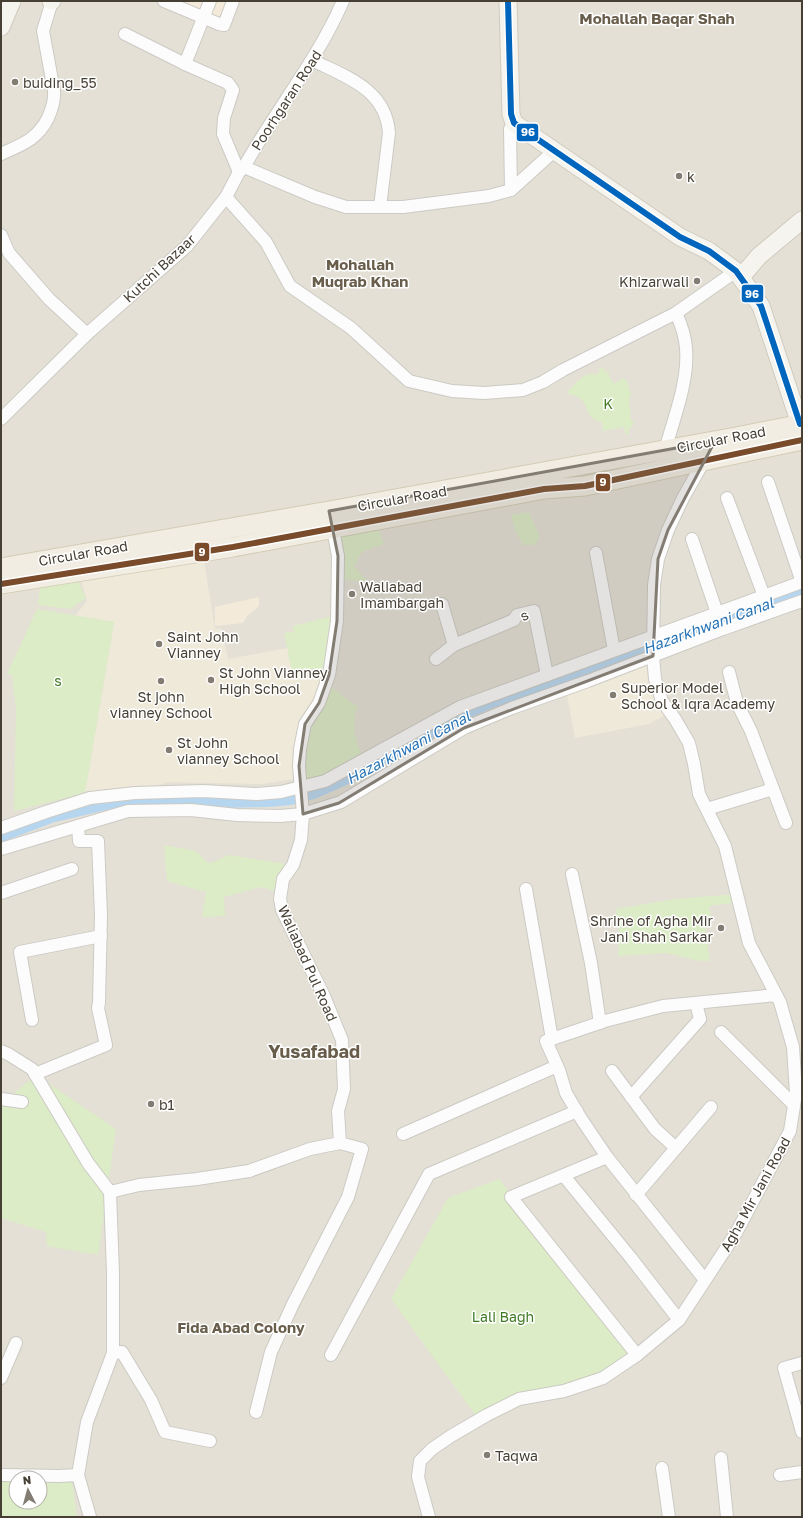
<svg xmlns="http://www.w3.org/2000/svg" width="803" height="1518" viewBox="0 0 803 1518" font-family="'Golos Text',sans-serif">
<rect width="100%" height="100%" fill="#f0eee8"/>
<path fill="#e4e0d5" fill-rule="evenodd" d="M1 1H802V1517H1ZM16 1478H40V1502H16Z"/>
<g fill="#f3eada">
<path d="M169 1H230L222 22Z"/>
<path d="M259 597V606L247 616 243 623 215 626V607Z"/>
</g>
<g fill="#eee9d9">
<path d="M203 555 215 630 221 628 228 659 288 648 293 676 315 672 320 684 294 749 293 766 294 779 261 784 168 782 135 793 90 798 89 790 85 793 114 622 75 616 87 601 80 576Z"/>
<path d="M653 656 670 712 649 724 575 738 566 689Z"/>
</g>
<g fill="#dcecc6">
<path d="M604 368 605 372H611L608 375 614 384 624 378 628 383 631 396 629 398 631 419 634 424 628 430 629 433 626 435 624 427 603 431 602 422C588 420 589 409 582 400 579 396 572 395 567 393 570 388 581 377 586 375 590 374 595 374 599 374V369Z"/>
<path d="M529 512 540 537 535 545H523L516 532 511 515Z"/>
<path d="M377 525 384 544 362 552 354 566 367 581 343 580 338 531Z"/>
<path d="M78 581 86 598 70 609 38 605 40 586Z"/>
<path d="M37 609 114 622 85 793 14 811 16 709 12 675 7 674Z"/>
<path d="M333 616 324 674 315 672 293 676 284 633 294 632 293 626Z"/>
<path d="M331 687 358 707C351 723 355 737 361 753L330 775 303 781 302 767 308 725Z"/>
<path d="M164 845 196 851 208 863 214 862 229 855 293 865 281 893 261 887 224 897 225 916 202 917 206 892 167 881Z"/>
<path d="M737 894 739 902 709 906 712 922 705 924 710 961H700L666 953 618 956 620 935 616 909 675 899Z"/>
<path d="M36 1075 116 1129 98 1255 47 1246 46 1232 1 1218V1104Z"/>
<path d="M499 1179 637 1355 603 1378 519 1399 479 1420 391 1299 448 1198Z"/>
<path d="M1 1481H16V1502H40V1481H72L77 1517H1Z"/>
</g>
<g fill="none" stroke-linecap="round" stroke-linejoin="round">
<path stroke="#b6d6f0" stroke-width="10" d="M1 837 51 818 123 801 159 800 218 803 268 802 291 800 314 794 348 779 464 715 492 703 558 680 802 590"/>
<defs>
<g id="street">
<path d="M164 1 219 24 224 25 233 1"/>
<path d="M125 34 185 64 228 83 233 90 224 118 223 134 239 172"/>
<path d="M312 60C346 77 386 89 389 133L380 207"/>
<path d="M185 64 210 1"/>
<path d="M1 154C21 145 37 140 48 118 52 109 55 101 54 91L43 31 52 1"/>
<path d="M244 167 315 197 346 207H403L489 196 511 190 554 151"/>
<path d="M511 190 510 129 514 123"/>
<path d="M226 197 266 242 290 286 351 328 409 381 452 391 484 393 523 390 543 382 563 370 676 313 736 271"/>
<path d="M1 235 9 253 49 299 87 334"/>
<path d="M1 419 87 334 187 246 226 197 239 172 244 167C275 111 317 61 343 1"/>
<path d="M665 450C674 418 689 380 686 348 685 335 681 324 676 313"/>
<path d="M768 482 802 582"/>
<path d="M727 498 764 596"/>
<path d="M692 539 717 613"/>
<path d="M596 553 614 650"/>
<path d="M442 604 454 645"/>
<path d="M436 659 454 645 514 620 517 615 534 611 547 675"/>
<path d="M729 672 737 703 751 731 786 823"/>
<path d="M707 809 773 789"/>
<path d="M1 828 46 812 90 798 135 793 203 791 257 794 281 792 325 781 460 707 802 582"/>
<path d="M1 849 128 811 191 810 237 815 280 816 303 814 341 802 464 728 512 708 588 681 723 629 802 601"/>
<path d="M572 874 591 963 600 1023"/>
<path d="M526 889 552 1039"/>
<path d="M1 893 72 869"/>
<path d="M32 1020 20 952 101 936"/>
<path d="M721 1032 794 1105"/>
<path d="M1 1051 8 1054 32 1069 88 1163 110 1192 113 1273V1353L87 1422 78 1475 90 1517"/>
<path d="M612 1071 655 1129 676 1148"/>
<path d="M35 1074 106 1045 98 1008 99 1003 101 915 98 841H79L78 826"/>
<path d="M631 1097 700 1019 696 1003"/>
<path d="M1 1099 22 1102"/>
<path d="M403 1134 557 1066"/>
<path d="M607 1157 511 1197 637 1355"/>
<path d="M564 1176 631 1258 679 1320"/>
<path d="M110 1192 139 1185 197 1179 249 1171 310 1149 340 1143 338 1111 344 1089 342 1040 324 996 282 910 280 899 283 879 293 865 301 840 303 814 299 766 300 749 305 724 319 703 329 675 337 621 338 556 333 529"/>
<path d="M636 1195 711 1107"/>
<path d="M705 1280 607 1157 580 1117 566 1093 559 1070 546 1041 605 1021 663 1006 776 995"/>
<path d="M113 1353 122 1352 151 1400 165 1432 210 1441"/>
<path d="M331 1355 429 1174 577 1111"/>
<path d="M802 1363 784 1368 802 1432"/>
<path d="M1 1378 16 1343"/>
<path d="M256 1412 271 1352 293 1304 348 1197 362 1149 340 1143"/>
<path d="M721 1458 727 1517"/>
<path d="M662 1468 669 1517"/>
<path d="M1 1475 59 1476 78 1475"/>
<path d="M780 1475 802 1472"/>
<path d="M429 1517 418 1477 420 1461 432 1449 451 1436 487 1415 519 1399 564 1391 603 1378 637 1355 679 1320 736 1233 790 1131 796 1093 793 1047 780 1002 749 943 725 846 699 794 694 764 689 743 675 719 662 701 655 679 653 656 654 585 658 559 668 530 683 498 704 461"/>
</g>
<g id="secondary">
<path d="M51 1H52"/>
<path d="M508 1 511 114 514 123 680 237 709 251 736 271 761 306 800 424"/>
<path d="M1 27 12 1"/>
<path d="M741 277 759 256 802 220"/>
</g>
<g id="primary">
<path d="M1 568 329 511 736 437 802 424"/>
<path d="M1 584 233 547 544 489 585 486 802 440"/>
</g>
</defs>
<use href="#street" stroke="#cccac4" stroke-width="14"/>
<use href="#secondary" stroke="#d0cbbf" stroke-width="19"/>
<use href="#primary" stroke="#d3cbb4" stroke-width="21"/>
<use href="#street" stroke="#fdfcfc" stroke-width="12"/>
<use href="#secondary" stroke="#f6f4ee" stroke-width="17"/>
<use href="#primary" stroke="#f1ede2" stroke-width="19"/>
<defs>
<path id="bus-1" d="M508 1 511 114 514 123 680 237 709 251 736 271 761 306 800 424"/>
<path id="bus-2" d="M1 584 233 547 544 489 585 486 802 440"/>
</defs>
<use href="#bus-1" stroke="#fff" stroke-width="9"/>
<use href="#bus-2" stroke="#fff" stroke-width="9"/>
<use href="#bus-1" stroke="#0065bd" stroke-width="6"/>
<use href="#bus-2" stroke="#7a4b2a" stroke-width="6"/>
</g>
<path fill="#827c73" fill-opacity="0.2" stroke="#827c73" stroke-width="3" stroke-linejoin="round" d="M715 441 668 530 658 559 653 656 464 728 339 803 303 814 299 766 305 724 319 703 329 675 337 621 338 556 329 511Z"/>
<g fill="#827c73" stroke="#fff" stroke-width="1.5">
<circle cx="15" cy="82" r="4"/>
<circle cx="679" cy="176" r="4"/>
<circle cx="697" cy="281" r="4"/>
<circle cx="352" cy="594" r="4"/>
<circle cx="159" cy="644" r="4"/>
<circle cx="211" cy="680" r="4"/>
<circle cx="161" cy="681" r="4"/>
<circle cx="613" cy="695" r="4"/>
<circle cx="169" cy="750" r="4"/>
<circle cx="721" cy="928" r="4"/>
<circle cx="151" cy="1104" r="4"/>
<circle cx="487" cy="1455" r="4"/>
</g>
<g text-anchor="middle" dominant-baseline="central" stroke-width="3" stroke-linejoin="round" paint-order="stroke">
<g font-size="14" fill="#463f34" stroke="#fff" text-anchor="start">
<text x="23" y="82">buiding_55</text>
<text x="687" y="176">k</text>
<text x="689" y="281" text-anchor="end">Khizarwali</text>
<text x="360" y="586">Waliabad<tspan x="360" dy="16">Imambargah</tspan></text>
<text x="167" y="636">Saint John<tspan x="167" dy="16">Vianney</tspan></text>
<text x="219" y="672">St John Vianney<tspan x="219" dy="16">High School</tspan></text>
<text x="621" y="687">Superior Model<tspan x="621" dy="16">School &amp; Iqra Academy</tspan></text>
<text x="161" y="696" text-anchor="middle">St john<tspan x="161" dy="16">vianney School</tspan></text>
<text x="177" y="742">St John<tspan x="177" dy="16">vianney School</tspan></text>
<text x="713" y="920" text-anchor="end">Shrine of Agha Mir<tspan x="713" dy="16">Jani Shah Sarkar</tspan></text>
<text x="159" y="1104">b1</text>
<text x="495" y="1455">Taqwa</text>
</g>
<g font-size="14" fill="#463f34" stroke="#fff">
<text transform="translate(286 100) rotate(-57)">Poorhgaran Road</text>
<text transform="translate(159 268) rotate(-43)">Kutchi Bazaar</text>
<text transform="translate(721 439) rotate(-11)">Circular Road</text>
<text transform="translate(402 498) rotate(-10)">Circular Road</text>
<text transform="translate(83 553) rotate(-10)">Circular Road</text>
<text transform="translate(524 615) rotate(-25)">s</text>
<text transform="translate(308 963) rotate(66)">Waliabad Pul Road</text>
<text transform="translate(755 1194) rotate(-61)">Agha Mir Jani Road</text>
</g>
<g font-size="14" fill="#417a25" stroke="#fff">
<text x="608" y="403">K</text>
<text x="58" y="680">s</text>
<text x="503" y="1316">Lali Bagh</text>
</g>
<g font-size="15" font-weight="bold" fill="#695e4b" stroke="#fff">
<text x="657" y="18">Mohallah Baqar Shah</text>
<text x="360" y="264">Mohallah<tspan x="360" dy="17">Muqrab Khan</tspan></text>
<text x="241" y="1327">Fida Abad Colony</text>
</g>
<g font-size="15" font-style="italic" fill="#2974b6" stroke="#fff">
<text transform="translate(708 625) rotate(-20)">Hazarkhwani Canal</text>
<text transform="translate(408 747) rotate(-28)">Hazarkhwani Canal</text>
</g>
<g font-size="18" font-weight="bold" fill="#695e4b" stroke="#fff">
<text x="314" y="1051">Yusafabad</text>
</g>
</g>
<g stroke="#fff" stroke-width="1.5">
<rect x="516" y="123" width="23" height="19" rx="4" fill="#0065bd"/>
<rect x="741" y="284" width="23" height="19" rx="4" fill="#0065bd"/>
<rect x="595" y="473" width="16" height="19" rx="4" fill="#7a4b2a"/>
<rect x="194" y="542" width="16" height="20" rx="4" fill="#7a4b2a"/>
</g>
<g font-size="11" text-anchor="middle" font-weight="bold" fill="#fff">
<text x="528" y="136">96</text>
<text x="752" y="298">96</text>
<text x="603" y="486">9</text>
<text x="202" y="556">9</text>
</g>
<rect width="803" height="1518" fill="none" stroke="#463f34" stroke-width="4"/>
<g transform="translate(28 1490) rotate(354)"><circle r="19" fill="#ffffff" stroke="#b5b2ae"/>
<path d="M0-3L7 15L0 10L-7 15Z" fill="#827c73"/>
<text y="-6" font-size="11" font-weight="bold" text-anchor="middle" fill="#463f34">N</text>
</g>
</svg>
